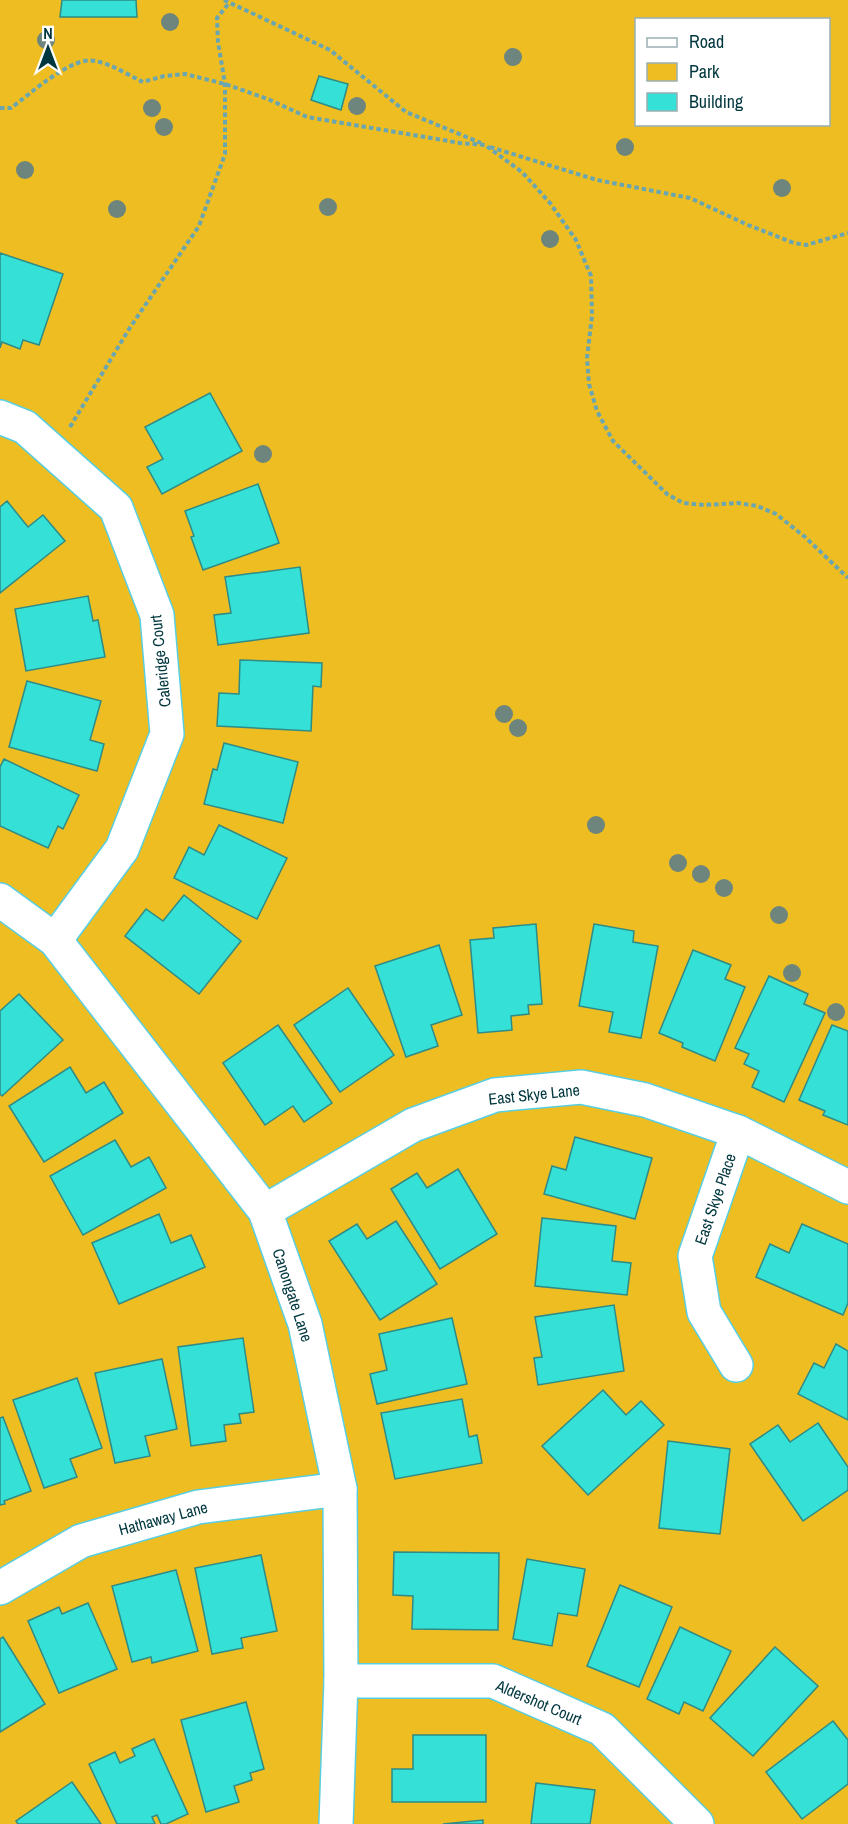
<svg xmlns="http://www.w3.org/2000/svg" width="848" height="1824" viewBox="0 0 848 1824" font-family="'Archivo Narrow',sans-serif">
<rect width="100%" height="100%" fill="#b6f4ff"/>
<path fill="#edbd22" fill-rule="evenodd" d="M0 0H848V1824H0ZM636 20H828V124H636Z"/>
<g fill="#35e0d7" stroke="#2e8b85" stroke-width="1.5">
<path d="M62 0H136L137 17H60Z"/>
<path d="M319 76 348 84 341 110 311 100Z"/>
<path d="M0 253 63 274 39 345 23 340 20 349 2 342 0 348Z"/>
<path d="M210 393 242 451 162 494 147 467 163 459 145 427Z"/>
<path d="M258 484 279 543 203 570 191 537 194 536 185 511Z"/>
<path d="M7 501 28 527 43 515 65 541 0 593V507Z"/>
<path d="M300 567 309 633 218 645 214 615 231 613 225 577Z"/>
<path d="M88 596 93 621 98 620 105 657 26 671 15 609Z"/>
<path d="M240 660 322 663 321 687 313 686 311 731 217 726 219 693 239 694Z"/>
<path d="M27 681 101 701 90 740 104 744 97 771 9 747Z"/>
<path d="M224 743 298 762 283 823 204 804 213 769 217 770Z"/>
<path d="M4 759 79 795 63 829 58 826 48 848 0 826V767Z"/>
<path d="M219 825 287 858 257 919 174 878 189 847 204 855Z"/>
<path d="M184 895 241 941 199 994 125 936 146 909 163 921Z"/>
<path d="M536 924 542 1004 528 1005 529 1014 511 1016 512 1030 478 1033 470 940 494 938 493 928Z"/>
<path d="M594 924 634 931 633 942 658 946 641 1038 609 1032 613 1012 579 1006Z"/>
<path d="M439 945 462 1015 431 1025 438 1046 406 1057 375 966Z"/>
<path d="M693 950 731 965 725 979 745 987 715 1061 682 1047 683 1043 659 1033Z"/>
<path d="M769 976 808 994 804 1004 825 1013 784 1102 752 1087 759 1071 744 1064 749 1054 735 1048Z"/>
<path d="M348 988 394 1055 340 1092 294 1025Z"/>
<path d="M19 994 63 1040 2 1096 0 1094V1011Z"/>
<path d="M278 1025 332 1103 304 1122 293 1106 265 1125 223 1063Z"/>
<path d="M832 1025 848 1031V1125L823 1115 825 1111 799 1100Z"/>
<path d="M70 1067 86 1093 104 1082 123 1113 44 1162 9 1106Z"/>
<path d="M575 1137 652 1158 635 1219 544 1194 552 1166 566 1170Z"/>
<path d="M115 1140 131 1167 149 1157 166 1188 83 1235 50 1176Z"/>
<path d="M458 1169 497 1234 440 1269 391 1189 417 1173 427 1188Z"/>
<path d="M159 1214 171 1243 191 1235 205 1267 119 1304 92 1243Z"/>
<path d="M542 1218 616 1226 612 1261 631 1263 627 1295 535 1286Z"/>
<path d="M396 1221 437 1284 380 1320 329 1241 357 1224 367 1239Z"/>
<path d="M802 1224 848 1244V1303L843 1315 756 1277 770 1244 789 1253Z"/>
<path d="M614 1305 624 1371 538 1385 534 1358 542 1357 535 1317Z"/>
<path d="M452 1318 467 1384 377 1404 370 1374 387 1370 379 1334Z"/>
<path d="M243 1338 254 1412 239 1414 241 1423 224 1425 226 1441 191 1446 178 1347Z"/>
<path d="M836 1344 848 1351V1420L798 1394 814 1363 824 1368Z"/>
<path d="M162 1359 177 1429 145 1436 150 1456 115 1463 95 1373Z"/>
<path d="M77 1378 102 1448 70 1459 77 1477 44 1488 13 1400Z"/>
<path d="M603 1390 626 1415 641 1401 664 1425 588 1495 542 1446Z"/>
<path d="M462 1399 469 1437 477 1435 482 1463 395 1479 381 1413Z"/>
<path d="M3 1417 31 1491 4 1501 5 1504 0 1505V1418Z"/>
<path d="M818 1423 848 1467V1490L803 1521 750 1444 778 1425 790 1442Z"/>
<path d="M668 1441 730 1449 720 1534 659 1528Z"/>
<path d="M394 1552 499 1553 498 1630 412 1629 413 1596 393 1595Z"/>
<path d="M261 1555 277 1631 241 1638 243 1648 212 1654 195 1568Z"/>
<path d="M527 1559 585 1569 577 1616 558 1613 552 1646 513 1639Z"/>
<path d="M176 1570 198 1651 152 1663 151 1657 132 1662 112 1586Z"/>
<path d="M620 1585 672 1607 639 1687 587 1666Z"/>
<path d="M88 1603 117 1669 59 1693 28 1621 59 1607 62 1614Z"/>
<path d="M680 1627 731 1651 703 1711 684 1702 679 1714 647 1699Z"/>
<path d="M3 1637 45 1704 0 1732V1639Z"/>
<path d="M775 1647 818 1686 753 1756 710 1718Z"/>
<path d="M246 1702 264 1769 250 1773 252 1780 234 1786 239 1802 206 1812 181 1720Z"/>
<path d="M833 1721 848 1740V1784L802 1819 766 1772Z"/>
<path d="M413 1735H486V1802H392V1769H413Z"/>
<path d="M154 1739 188 1814 166 1824H161L157 1815 152 1817 155 1824H117L89 1764 115 1752 120 1763 135 1756 132 1749Z"/>
<path d="M72 1782 101 1824H18L16 1821Z"/>
<path d="M536 1783 595 1790 590 1824H531Z"/>
<path d="M483 1820V1824H443Z"/>
</g>
<g fill="none" stroke-linecap="round" stroke-linejoin="round">
<defs>
<g id="minor">
<path d="M0 417 25 427 116 508 157 615 167 734 122 849 55 940"/>
<path d="M0 900 55 940 265 1211 305 1324 340 1489 341 1681 336 1824"/>
<path d="M265 1211 413 1125 495 1095 581 1087 645 1100 738 1132 848 1187"/>
<path d="M736 1365 704 1312 695 1256 738 1132"/>
<path d="M0 1588 81 1541 198 1507 340 1489"/>
<path d="M341 1681H493L602 1729 697 1824"/>
</g>
</defs>
<use href="#minor" stroke="#5acee1" stroke-width="36"/>
<g stroke="#6ba6b0" stroke-width="4" stroke-dasharray="4.5 3" stroke-linecap="butt">
<path d="M224 0 330 50 406 112 481 143"/>
<path d="M0 108H11C30 94 73 55 95 61 112 64 128 75 143 82L164 76 185 74 225 84 268 99 307 117 460 143 485 145 522 172 550 203 576 240 591 276 592 316 587 358 589 384 597 411 613 441 667 494 683 503 704 505 738 503 757 506 776 514 805 537 848 578"/>
<path d="M490 147 597 180 690 198 748 225 794 243 806 245 848 233"/>
<path d="M70 427 129 329 199 226 225 154V84L218 42 217 18 229 3"/>
</g>
<use href="#minor" stroke="#fff" stroke-width="33"/>
</g>
<g fill="#6d857d">
<circle cx="170" cy="22" r="9"/>
<circle cx="46" cy="40" r="9"/>
<circle cx="513" cy="57" r="9"/>
<circle cx="357" cy="106" r="9"/>
<circle cx="152" cy="108" r="9"/>
<circle cx="164" cy="127" r="9"/>
<circle cx="625" cy="147" r="9"/>
<circle cx="25" cy="170" r="9"/>
<circle cx="782" cy="188" r="9"/>
<circle cx="328" cy="207" r="9"/>
<circle cx="117" cy="209" r="9"/>
<circle cx="550" cy="239" r="9"/>
<circle cx="263" cy="454" r="9"/>
<circle cx="504" cy="714" r="9"/>
<circle cx="518" cy="728" r="9"/>
<circle cx="596" cy="825" r="9"/>
<circle cx="678" cy="863" r="9"/>
<circle cx="701" cy="874" r="9"/>
<circle cx="724" cy="888" r="9"/>
<circle cx="779" cy="915" r="9"/>
<circle cx="792" cy="973" r="9"/>
<circle cx="836" cy="1012" r="9"/>
</g>
<g text-anchor="middle" dominant-baseline="central" stroke-width="5" stroke-linejoin="round" paint-order="stroke">
<g font-size="16" fill="#00373f" stroke="#fff">
<text transform="translate(160 661) rotate(-96)">Caleridge Court</text>
<text transform="translate(534 1094) rotate(-6)">East Skye Lane</text>
<text transform="translate(715 1199) rotate(-71)">East Skye Place</text>
<text transform="translate(293 1295) rotate(72)">Canongate Lane</text>
<text transform="translate(163 1518) rotate(-15)">Hathaway Lane</text>
<text transform="translate(539 1702) rotate(23)">Aldershot Court</text>
</g>
</g>
<rect x="635" y="18" width="195" height="108" fill="#ffffff" stroke="#99afb2" stroke-width="1.5"/>
<rect x="647" y="38" width="30" height="9" fill="#ffffff" stroke="#99afb2" stroke-width="1.5"/>
<text x="689" y="48" font-size="18" fill="#00373f">Road</text>
<rect x="647" y="63" width="30" height="18" fill="#edbd22" stroke="#99afb2" stroke-width="1.5"/>
<text x="689" y="78" font-size="18" fill="#00373f">Park</text>
<rect x="647" y="93" width="30" height="18" fill="#35e0d7" stroke="#99afb2" stroke-width="1.5"/>
<text x="689" y="108" font-size="18" fill="#00373f">Building</text>
<g transform="translate(48 48)" stroke="#ffffff" stroke-width="4.5" paint-order="stroke">
<path d="M0-4.5L10 22L0 15L-10 22Z" fill="#00373f"/>
<text y="-9" font-size="16" font-weight="bold" text-anchor="middle" fill="#00373f">N</text>
</g>
</svg>
